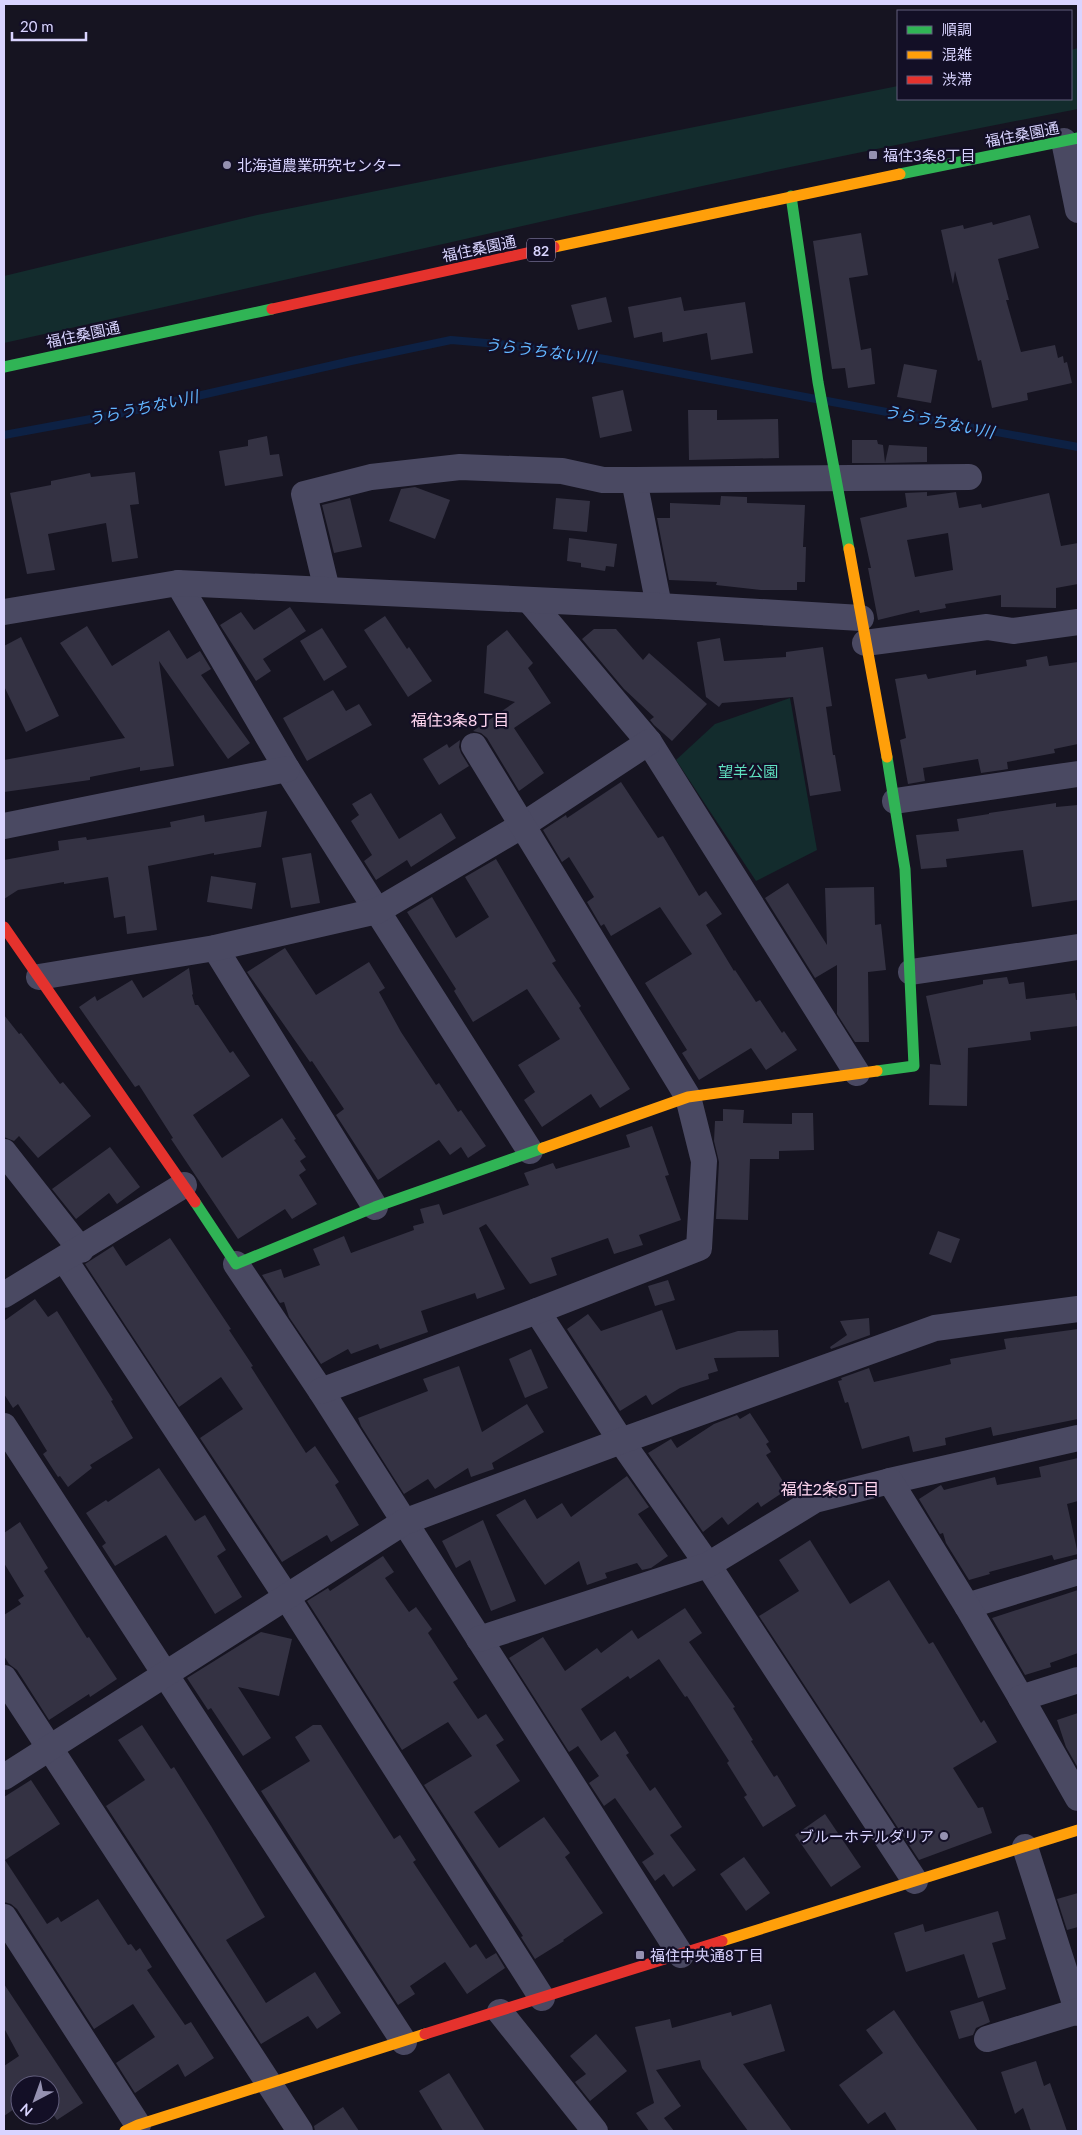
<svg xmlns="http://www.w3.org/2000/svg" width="1082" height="2135" viewBox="0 0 1082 2135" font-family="Lato,'Noto Sans JP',sans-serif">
<rect width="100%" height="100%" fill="#161421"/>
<g fill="#132c2d">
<path d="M1078 48V109C718 177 362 264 4 343V276L257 215 898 86V99H1071V50Z"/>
<path d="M790 698 817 850 756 881 676 760 715 724Z"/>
</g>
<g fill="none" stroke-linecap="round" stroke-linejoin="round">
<g stroke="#0d2144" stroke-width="8">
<path d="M827 401 1078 447"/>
<path d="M4 435 118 414 351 361 451 340 510 345 605 359 816 399"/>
</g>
</g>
<g fill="#343243" fill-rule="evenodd">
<path d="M1030 215 1039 248 998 259 1009 300H1006L1021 352 1055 345 1058 358 1063 356 1064 363 1067 362 1072 383 1027 393 1028 400 992 408 981 360 978 361 955 271 953 284 941 230 963 225 964 229 992 222 993 225Z"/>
<path d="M861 233 868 275 849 278 861 350 871 348 875 384 848 388 845 368 832 369 813 241Z"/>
<path d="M606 297 612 322 578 330 571 305Z"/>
<path d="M681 297 684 311 745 302 753 353 711 360 707 333 663 342 662 332 634 338 628 307Z"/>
<path d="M904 364 937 370 931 403 897 397Z"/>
<path d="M623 390 632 431 600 438 592 397Z"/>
<path d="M688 410H717V420L778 419 779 458 689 460Z"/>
<path d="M267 436 270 455 279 454 283 476 225 486 219 451 248 446V440Z"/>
<path d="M852 440H877L878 444 883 445 885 463H852Z"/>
<path d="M889 445 927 447V462L885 463Z"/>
<path d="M135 472 139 504 130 505 138 558 112 562 106 523 48 534 55 570 27 574 10 493 51 485V481L90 473 91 477Z"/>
<path d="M415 487 450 500 435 539 389 521 401 489Z"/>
<path d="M927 492V496L956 492 959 508 981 504 982 508 1049 493 1061 546 1078 543V584L1056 588V608L1001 607V595L945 604 946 608 920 613 919 610 878 620 868 568H871L860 518 907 507 905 493ZM948 533 953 570 915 577 907 540Z"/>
<path d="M721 496 747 497V503L805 505 803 547H806L805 582H797V590H761L716 585 717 582 669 580 657 518H670V503L720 505Z"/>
<path d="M350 498 362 547 334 553 322 505Z"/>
<path d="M556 498 590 501 587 532 553 529Z"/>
<path d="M569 538 617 544 614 567 606 566 605 571 581 567V563L567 561Z"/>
<path d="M290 607 306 631 263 659 271 671 256 681 220 625 241 612 254 630Z"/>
<path d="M385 616 407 649 409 647 432 681 408 697 364 630Z"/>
<path d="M87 626 112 666 169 630 187 659 200 651 211 669 201 675 250 743 228 759 159 661 174 766 140 771V767L90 777V780L4 792V760L125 738 60 643Z"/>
<path d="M322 628 347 667 324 681 300 641Z"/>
<path d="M594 629H616L643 660 649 653 707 704 672 741 654 725 650 720 654 717 624 689 582 639Z"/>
<path d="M507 630 533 663 528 668 551 703 514 728 544 773 519 791 487 738 481 733 473 731 515 702 484 693 487 646Z"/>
<path d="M21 637 59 716 26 732 4 686V646Z"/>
<path d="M720 638 724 661 786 657V652L823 647 832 706 826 707 833 755H835L841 791 810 796 793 697 722 703 719 707 706 697 697 642Z"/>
<path d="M1047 656 1049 666 1078 662V744L1054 749 1055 753 1007 762 1008 769 1002 770 981 773 978 759 923 768 925 781 908 784 900 740 906 738 895 679 926 674 928 679 976 670V675L1027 666 1026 660Z"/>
<path d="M333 690 346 711 359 704 372 725 307 761 283 718Z"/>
<path d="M460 740 459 747 461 753 469 766 439 785 423 759 447 744 449 748Z"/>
<path d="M621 782 658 838 663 836 699 896 706 891 722 914 706 925 734 971 735 970 756 1002 760 1000 782 1033 784 1031 797 1050 766 1070 751 1048 699 1080 682 1053 687 1050 645 983 692 954 660 907 611 936 604 924 601 926 587 902 594 897 569 857 562 862 543 830 566 815 567 818Z"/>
<path d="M371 793 399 839 441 813 456 838 411 867 407 860 376 880 364 861 372 855 351 821 359 815 352 804Z"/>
<path d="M1056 803V807L1078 805V900L1032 907 1023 850 946 859 947 867 921 869 916 835 959 831 957 819 989 814V813Z"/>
<path d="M267 811 261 847 214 855V853L148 866 157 930 127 934 125 916 114 918 108 877 64 884V882L18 890 4 899V860L59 850 58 841 86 837 87 840 171 827 170 822 204 815 205 822Z"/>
<path d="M311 853 320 903 291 908 282 858Z"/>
<path d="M496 859 556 961 552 963 581 1006 579 1008 630 1089 600 1108 591 1094 542 1127 524 1100 535 1092 518 1065 560 1039 527 989 473 1022 454 991 456 989 407 912 432 897 456 938 489 917 465 877Z"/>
<path d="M211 876 256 883 252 909 207 902Z"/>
<path d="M788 883 827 945 825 888 874 887 875 925 881 924 886 970 868 972 869 1042H855L837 1014V965L815 978 765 898Z"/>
<path d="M285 948 316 995 369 962 385 988 379 992 401 1032 436 1085 439 1083 458 1112 461 1110 486 1146 468 1158 461 1147 450 1155 439 1140 378 1180 336 1115 344 1109 312 1061 310 1062 247 972Z"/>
<path d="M189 968 193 994 192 995 195 1005H198L230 1053 233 1051 250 1076 193 1115 222 1158 282 1118 296 1139 294 1140 306 1157 300 1161 306 1170 299 1175 317 1204 292 1219 285 1209 238 1239 171 1139 173 1138 139 1085 135 1087 79 1007 95 996 97 1001 132 980 143 998Z"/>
<path d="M1007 977 1009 984 1024 982 1026 999 1075 993 1076 1000H1078V1026L1030 1032 1031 1040 968 1048 967 1106 929 1105 930 1064 941 1065 926 996 983 984V980Z"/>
<path d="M4 1015 19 1034 21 1033 60 1084 63 1082 91 1116 38 1158 19 1136 14 1141 4 1137Z"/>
<path d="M723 1109 744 1110 743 1123 792 1124V1113H813L814 1150 779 1151V1159H750L748 1220 716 1219 719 1162 714 1141 715 1121H723Z"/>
<path d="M652 1126 669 1175 665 1176 681 1220 639 1235 643 1245 614 1254 608 1238 551 1258 557 1275 530 1284 486 1224 479 1228 505 1289 477 1299 475 1293 421 1311 428 1332 380 1349 378 1344 351 1354 348 1349 321 1364 289 1317 284 1302 280 1303 262 1275 281 1269 284 1278 320 1265 313 1249 344 1236 351 1253 414 1230 413 1226 424 1223 420 1209 439 1204 443 1215 529 1185 524 1173 553 1163 556 1169 630 1147 626 1135Z"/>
<path d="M110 1147 140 1187 117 1204 109 1193 76 1219 52 1189Z"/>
<path d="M938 1231 960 1239 951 1263 929 1254Z"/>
<path d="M170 1238 231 1329 229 1330 253 1366 251 1367 306 1453 315 1446 339 1482 335 1485 359 1525 331 1542 327 1535 282 1562 200 1438 243 1409 221 1377 179 1407 85 1264 113 1246 126 1266Z"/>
<path d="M668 1280 675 1300 655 1306 648 1286Z"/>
<path d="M35 1299 48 1317 57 1311 113 1400 111 1401 133 1438 90 1465 92 1468 68 1487 60 1476 58 1477 43 1454 47 1451 18 1404 13 1408 4 1394V1321Z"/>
<path d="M662 1310 676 1350 738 1331 778 1330 779 1357 714 1358 718 1371 708 1374 709 1379 680 1388 652 1405 646 1395 620 1411 567 1329 588 1314 601 1331Z"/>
<path d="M869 1318 870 1335 831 1349 830 1347 847 1335 840 1321Z"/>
<path d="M1078 1329V1419L993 1436 991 1427 945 1438 946 1445 913 1452 909 1436 862 1449 848 1402 845 1403 838 1381 842 1380 841 1378 869 1368 874 1382 951 1364 950 1359 1006 1349 1004 1339Z"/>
<path d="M531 1349 548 1388 525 1398 509 1359Z"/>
<path d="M459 1366 482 1432 527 1404 544 1432 492 1463 494 1469 471 1477 468 1468 435 1489 428 1479 404 1494 361 1426 358 1418 428 1391 423 1379Z"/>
<path d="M750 1413 769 1442 766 1444 771 1452 766 1455 788 1489 761 1507 758 1502 728 1525 722 1517 703 1532 648 1453 671 1439 677 1448 714 1424 737 1415 740 1419Z"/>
<path d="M1078 1458V1501L1067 1504 1078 1554 1054 1560 1052 1555 989 1572 990 1574 969 1580 946 1543 943 1533 940 1534 919 1499 941 1485 944 1490 995 1477 997 1485 1041 1477 1039 1467Z"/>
<path d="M159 1468 195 1521 205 1515 226 1550 217 1556 242 1597 215 1614 166 1535 115 1566 102 1546 106 1543 86 1513 106 1500 108 1502Z"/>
<path d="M627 1476 649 1507 638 1514 668 1556 651 1568 642 1570 637 1563 605 1573 607 1578 587 1585 579 1561 545 1585 496 1515 525 1499 537 1519 562 1503 571 1517Z"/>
<path d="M483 1520 516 1601 491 1611 470 1560 456 1568 442 1541Z"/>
<path d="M20 1522 48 1568 44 1571 87 1638 89 1637 117 1679 90 1697 89 1694 49 1720 17 1670 9 1664 4 1656V1615L21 1604 18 1600 24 1596 4 1563V1533Z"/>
<path d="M810 1540 850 1604 889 1580 929 1644 933 1642 981 1723 984 1720 997 1742 953 1768 978 1808 983 1807 992 1833 919 1860 759 1616 799 1591 779 1560Z"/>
<path d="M383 1556 394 1572 385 1578 409 1612 416 1607 432 1629 428 1633 458 1679 453 1682 478 1719 486 1714 504 1740 496 1745 520 1781 474 1812 499 1848 544 1817 570 1853 565 1857 603 1913 563 1940 564 1941 535 1959 521 1937 523 1936 424 1785 472 1756 448 1722 402 1750 307 1601 328 1588 330 1591Z"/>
<path d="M1078 1590V1653L1050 1663 1051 1667 1025 1675 992 1618Z"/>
<path d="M685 1608 702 1633 689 1642 735 1707 733 1708 753 1740 751 1741 774 1777 777 1775 796 1806 763 1827 744 1797 747 1795 727 1763 729 1761 687 1696 685 1697 659 1659 630 1679 628 1676 581 1709 601 1741 615 1731 629 1753 626 1755 650 1791 655 1787 682 1827 670 1835 696 1870 673 1887 664 1874 655 1881 642 1862 654 1854 615 1798 604 1806 589 1783 599 1776 578 1746 569 1752 509 1658 543 1637 565 1671 597 1648 601 1653 632 1630 638 1639Z"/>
<path d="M261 1632 292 1639 279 1696 238 1687 271 1738 243 1756 211 1708 208 1710 187 1678Z"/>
<path d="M1078 1713V1768L1066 1747 1057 1720Z"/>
<path d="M142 1725 171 1769 174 1767 211 1826 265 1917 226 1940 266 2003 315 1972 341 2013 317 2029 308 2016 261 2044 106 1806 145 1780 118 1740Z"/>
<path d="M313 1725H321L394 1839 400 1835 416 1860 413 1862 470 1948 476 1944 486 1959 496 1953 505 1968 467 1994 445 1962 410 1986 415 1994 398 2005 261 1791 310 1761 295 1737Z"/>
<path d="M31 1780 60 1824 5 1860 47 1924 58 1917 61 1922 98 1899 128 1945 131 1944 136 1951 140 1948 152 1967 147 1970 185 2025 191 2022 214 2058 185 2077 178 2064 135 2093 116 2063 155 2037 133 2004 94 2029 17 1909 11 1904 4 1902V1797Z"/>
<path d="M825 1814 861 1867 831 1887 795 1835Z"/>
<path d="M744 1857 770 1893 746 1911 720 1874Z"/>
<path d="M1078 1893V1927L1067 1930 1057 1899Z"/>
<path d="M998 1911 1006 1939 992 1943 1006 1989 978 1998 964 1954 906 1972 894 1933 923 1924 925 1932Z"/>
<path d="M4 1984 83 2103 57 2120 50 2110V2085H20V2105L4 2116V2066L19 2056 4 2028Z"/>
<path d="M983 2001 990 2022 976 2028 973 2035 959 2039 950 2011Z"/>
<path d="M771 2004 785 2051 743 2064 792 2131H748L702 2068 700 2060 656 2070 681 2106 664 2118 674 2131H649L636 2113 654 2103 635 2027 670 2019 672 2028 731 2012 732 2016Z"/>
<path d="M894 2010 917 2044 978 2131H897L885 2112 868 2124 839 2085 883 2053 866 2030Z"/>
<path d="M596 2034 627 2071 590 2101 575 2082 586 2074 570 2056Z"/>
<path d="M1036 2061 1044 2086 1050 2083 1067 2131H1031L1023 2108 1015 2114 1001 2072Z"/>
<path d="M449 2073 485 2131H443L419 2091Z"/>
<path d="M343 2107 359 2131H315L314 2126Z"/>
</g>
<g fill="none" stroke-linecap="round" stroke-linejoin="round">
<g stroke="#4a4962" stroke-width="26">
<path d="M1064 141 1078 210"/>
<path d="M634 480 659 606"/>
<path d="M178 583 287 769 530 1151"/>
<path d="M327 590 304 494 371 477 460 467 562 471 603 480H634L969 477"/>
<path d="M529 600 649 742 857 1073"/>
<path d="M4 612 178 583 659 606 861 618"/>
<path d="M865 643 987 627 1013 631 1078 622"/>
<path d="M895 801 1078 774"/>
<path d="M4 826 287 769"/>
<path d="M215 948 375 1207"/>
<path d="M911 972 1078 947"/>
<path d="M39 977 215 948 377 911 523 825 649 742"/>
<path d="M4 1152 81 1250"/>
<path d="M64 1259 286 1596 542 1998"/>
<path d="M236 1264 321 1391 681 1955"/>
<path d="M4 1295 184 1185"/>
<path d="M537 1311 621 1441 708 1565 915 1881"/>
<path d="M321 1391 537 1311 699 1248 704 1161 688 1097 474 746"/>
<path d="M4 1426 404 2042"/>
<path d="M890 1481 1078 1438"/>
<path d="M967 1606 1078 1572"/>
<path d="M479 1639 708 1565 815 1500 890 1481 967 1606 1021 1698"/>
<path d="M4 1678 300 2131"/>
<path d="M1078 1680 1021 1698 1078 1798"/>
<path d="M4 1777 404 1522 621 1441 935 1328 1078 1309"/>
<path d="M1025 1847 1078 2013"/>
<path d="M4 1917 138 2125"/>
<path d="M500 2012 595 2131"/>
<path d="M987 2039 1078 2011"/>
</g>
<g stroke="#30b455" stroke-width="11">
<path d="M900 174 1078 138"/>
<path d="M791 196 818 382 849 549"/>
<path d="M4 367 272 309"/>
<path d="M877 1071 914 1066 905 869 887 757"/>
<path d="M195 1202 236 1264 375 1207 543 1148"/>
</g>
<g stroke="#ff9f0a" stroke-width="11">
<path d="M554 247 900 174"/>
<path d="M849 549 887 757"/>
<path d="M543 1148 688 1097 877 1071"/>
<path d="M722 1941 1078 1830"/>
<path d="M125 2131 138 2125 425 2034"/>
</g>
<g stroke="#e5322d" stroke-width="11">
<path d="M272 309 554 247"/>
<path d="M4 927 195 1202"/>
<path d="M425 2034 722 1941"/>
</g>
</g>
<g fill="#9591b1" stroke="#130f26" stroke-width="2">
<rect x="868" y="150" width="10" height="10" rx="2.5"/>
<circle cx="227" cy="165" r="5"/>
<circle cx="944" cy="1836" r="5"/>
<rect x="635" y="1950" width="10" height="10" rx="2.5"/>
</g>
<g text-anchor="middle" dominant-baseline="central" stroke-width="4.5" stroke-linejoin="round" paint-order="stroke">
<rect fill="#130f26" stroke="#9e99be" stroke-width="1" x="527" y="238.5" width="28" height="23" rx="4"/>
<g font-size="14" font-weight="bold" fill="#d9d4ff">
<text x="541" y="250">82</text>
</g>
<g font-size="15" fill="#d9d4ff" stroke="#130f26">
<text transform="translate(1022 134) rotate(-11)">福住桑園通</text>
<text transform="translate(479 248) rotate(-12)">福住桑園通</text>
<text transform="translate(83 334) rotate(-12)">福住桑園通</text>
</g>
<g font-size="15" fill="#d9d4ff" stroke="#130f26" text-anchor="start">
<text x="883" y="155">福住3条8丁目</text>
<text x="237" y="165">北海道農業研究センター</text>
<text x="934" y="1836" text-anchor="end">ブルーホテルダリア</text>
<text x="650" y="1955">福住中央通8丁目</text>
</g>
<g font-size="15" fill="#5fe0c0" stroke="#130f26">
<text x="748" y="771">望羊公園</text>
</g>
<g font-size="16" font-style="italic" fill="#62b6ff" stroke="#130f26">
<text transform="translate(540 350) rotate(7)">うらうちない川</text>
<text transform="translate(143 407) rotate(-12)">うらうちない川</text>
<text transform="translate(939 421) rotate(11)">うらうちない川</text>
</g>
<g font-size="16" fill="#ffd6f0" stroke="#130f26">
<text x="460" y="719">福住3条8丁目</text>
<text x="830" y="1488">福住2条8丁目</text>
</g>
</g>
<rect width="1082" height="2135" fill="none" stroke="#d9d4ff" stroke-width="10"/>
<rect x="897" y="10" width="175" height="90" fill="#130f26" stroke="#625e7d"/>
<rect x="907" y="26" width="25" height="8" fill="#30b455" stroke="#625e7d"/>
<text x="942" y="35" font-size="15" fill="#d9d4ff">順調</text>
<rect x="907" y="51" width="25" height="8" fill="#ff9f0a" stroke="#625e7d"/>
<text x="942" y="60" font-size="15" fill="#d9d4ff">混雑</text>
<rect x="907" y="76" width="25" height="8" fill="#e5322d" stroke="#625e7d"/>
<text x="942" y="85" font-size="15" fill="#d9d4ff">渋滞</text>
<g transform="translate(35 2100) rotate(221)"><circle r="24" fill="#130f26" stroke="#625e7d"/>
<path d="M0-4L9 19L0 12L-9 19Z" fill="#9591b1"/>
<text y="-8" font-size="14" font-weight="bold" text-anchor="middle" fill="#d9d4ff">N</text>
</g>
<path d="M12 32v8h74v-8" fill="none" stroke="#d9d4ff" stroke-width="2.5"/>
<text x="20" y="32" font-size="15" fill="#d9d4ff" stroke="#130f26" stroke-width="4" paint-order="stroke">20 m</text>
</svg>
